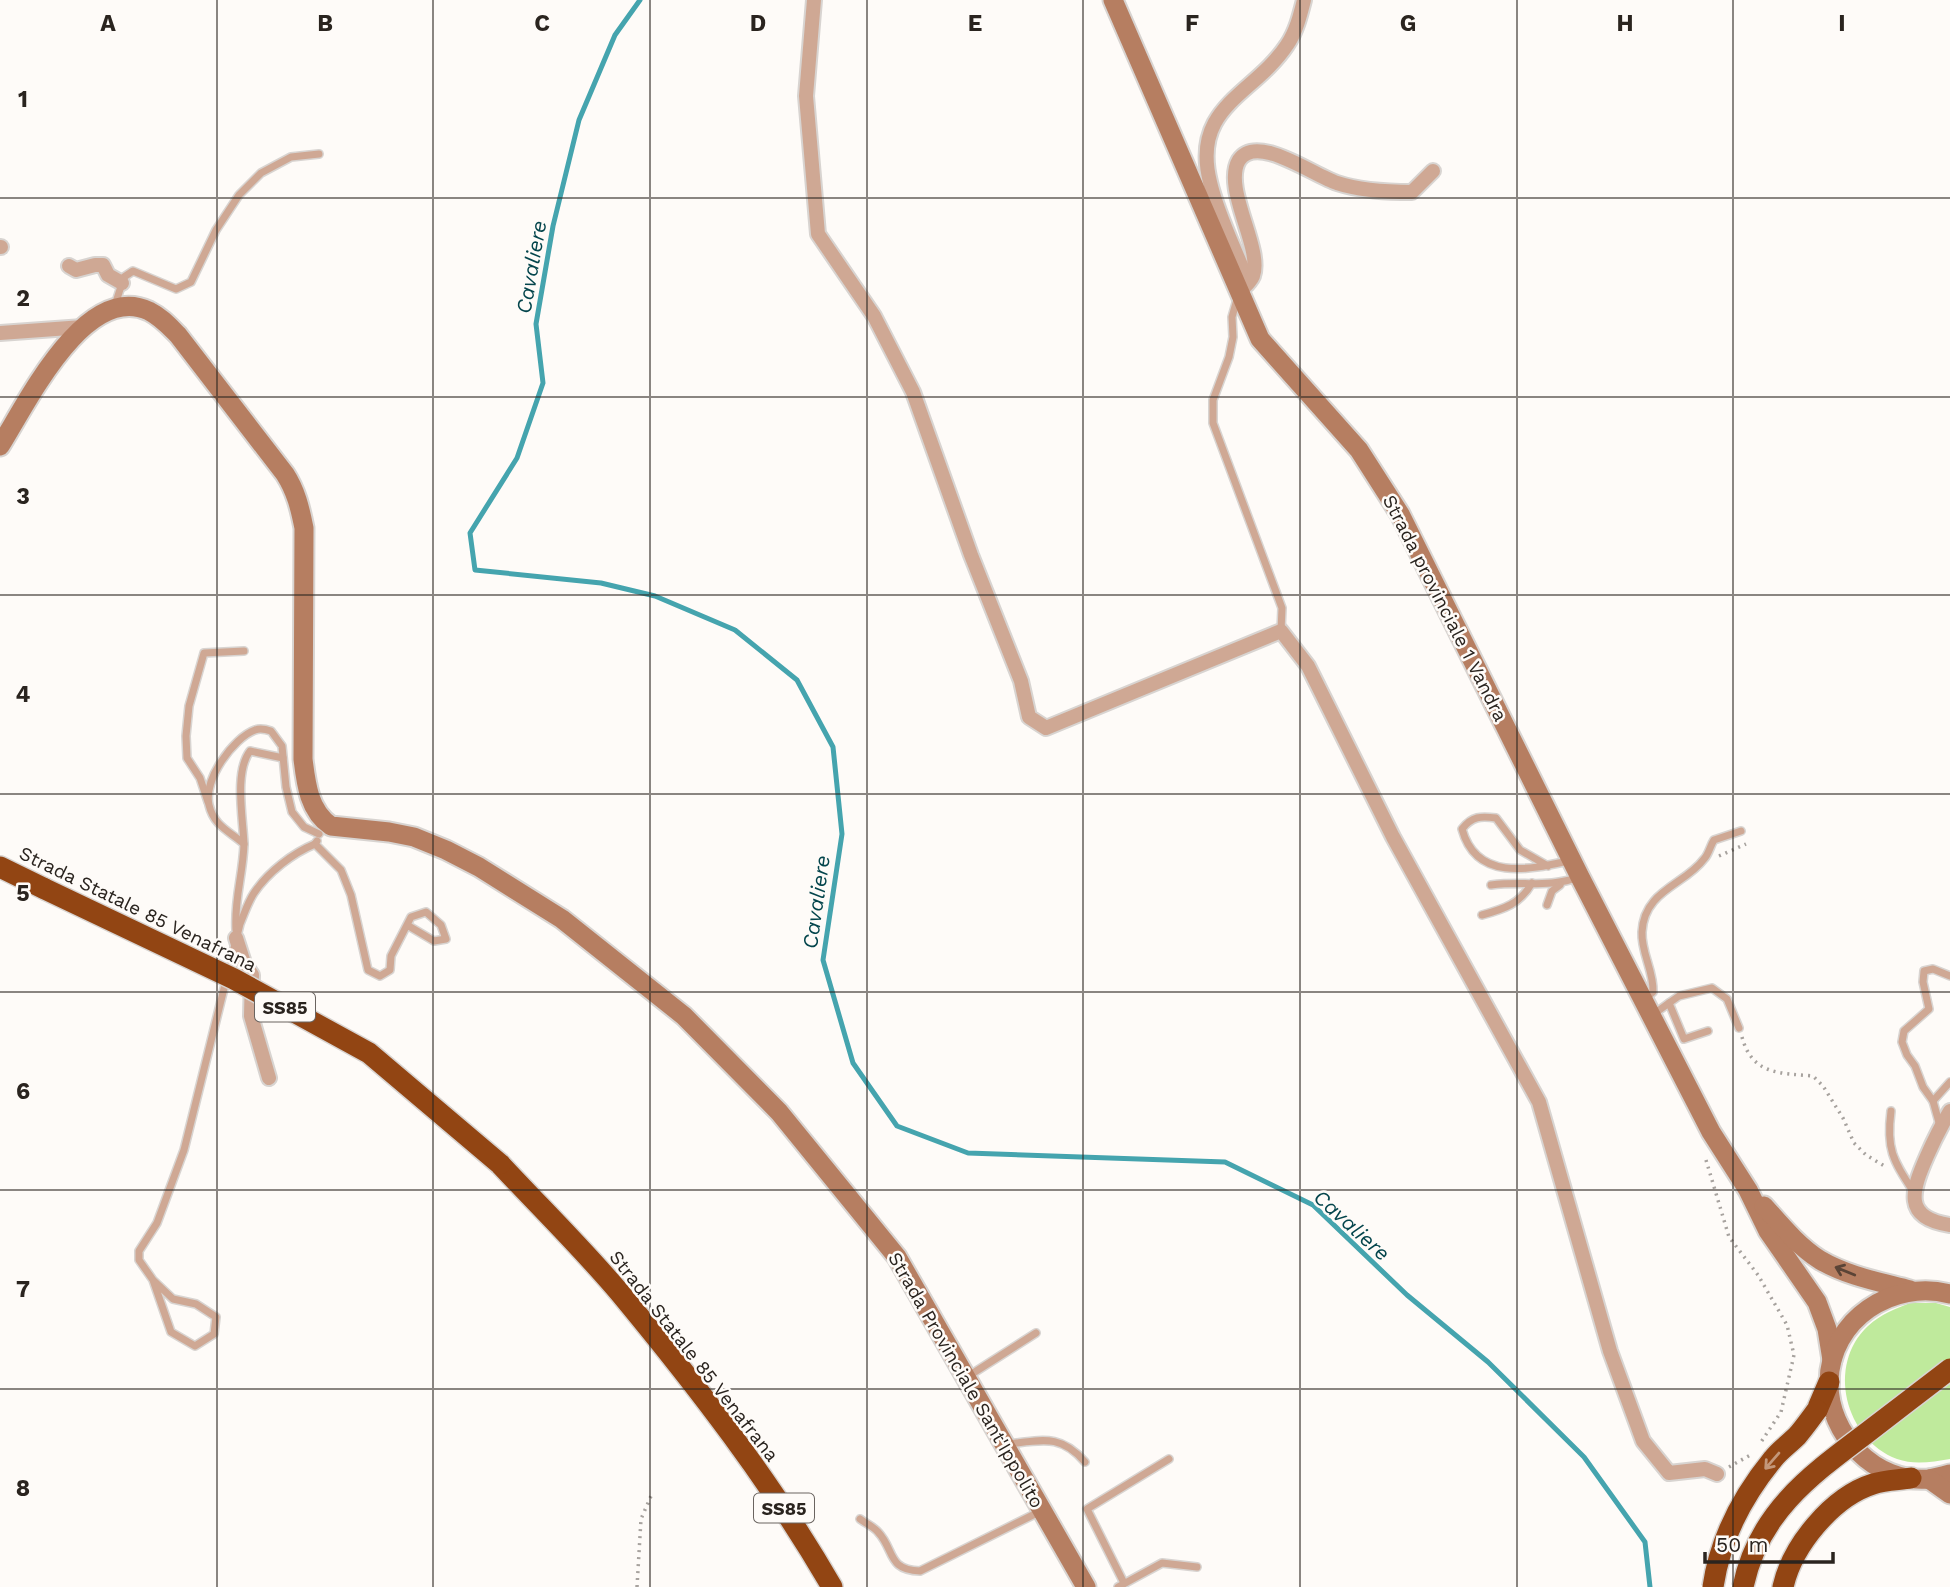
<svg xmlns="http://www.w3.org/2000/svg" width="1950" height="1587" viewBox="0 0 1950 1587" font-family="'Work Sans',sans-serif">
<rect width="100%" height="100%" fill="#fefbf8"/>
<path fill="#bfea9c" d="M1910 1303H1936L1950 1307V1459C1932 1462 1914 1465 1897 1459 1845 1439 1826 1365 1868 1326 1881 1314 1895 1309 1910 1303Z"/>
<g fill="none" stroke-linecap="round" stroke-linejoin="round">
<path stroke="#45a4ae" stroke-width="5" d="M640 0 615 35 579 120 553 226 536 324 543 383 517 458 470 533 475 570 601 583 655 596 735 630 797 680 833 747 842 834 823 960 853 1063 897 1126 968 1153 1225 1162 1313 1205 1407 1295 1488 1362 1584 1457 1645 1542 1650 1587"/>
<defs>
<g id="lane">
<path d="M1238 296 1232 317 1233 337 1229 357 1213 400V423L1282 608 1281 631"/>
<path d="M115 305 124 277 133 271 176 289 191 282 216 230 239 195 261 173 291 157 319 154"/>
<path d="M208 802 200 778 187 758 186 736 189 706 204 653 244 651"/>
<path d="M317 841 315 844 341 870 351 895 368 970 380 976 390 970 391 956 411 917 426 912 441 925 446 939 434 941 407 925"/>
<path d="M244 844C243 818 234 772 250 751L283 758"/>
<path d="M1548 866 1520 850 1496 818C1481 816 1472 816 1462 829 1476 881 1528 870 1568 861"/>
<path d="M1491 885C1522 881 1550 888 1579 877"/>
<path d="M1547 905 1552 891 1560 885"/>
<path d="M1482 915C1504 909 1520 904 1532 883"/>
<path d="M236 930C234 899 243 875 244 844 229 831 214 826 209 805 203 780 233 738 255 730 260 728 265 729 271 731L282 746 286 787 292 812 304 827 319 834"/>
<path d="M1644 1000 1653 992C1654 971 1641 953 1642 932 1644 890 1685 885 1704 859 1709 854 1710 846 1714 840L1741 831"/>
<path d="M1669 1003 1679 996 1712 988 1727 999 1739 1028"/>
<path d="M1651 1016 1669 1003 1684 1039 1708 1031"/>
<path d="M1933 1101 1950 1082"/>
<path d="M1891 1111C1886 1149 1893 1160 1913 1191"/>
<path d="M1940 1126 1933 1101 1923 1087 1915 1066 1907 1055 1902 1042 1904 1031 1929 1009 1923 982 1924 971 1933 969 1950 976"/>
<path d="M153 1280 173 1299 196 1304 216 1317 214 1334 195 1346 171 1332 153 1280 139 1260V1251L157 1223 184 1150 240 924C244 914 248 902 254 893 268 872 293 853 315 844"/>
<path d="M967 1377 1036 1333"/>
<path d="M1008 1444C1043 1440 1061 1434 1085 1462"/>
<path d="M860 1519C865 1523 874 1527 878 1532 895 1550 887 1570 920 1571L1041 1511"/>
<path d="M1124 1583 1087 1509 1169 1459"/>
<path d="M1118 1587 1162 1563 1197 1567"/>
</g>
<g id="street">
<path d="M814 0 806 96 818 234 874 316 913 392 971 555 1021 681 1029 717 1046 728 1281 631 1308 666 1393 837 1539 1102 1610 1351 1643 1441 1669 1473 1705 1469 1717 1474"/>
<path d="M0 247H1"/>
<path d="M69 266 76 270 95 265H103L108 275 122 283"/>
<path d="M1248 283C1236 250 1218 217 1210 182 1191 106 1254 95 1287 45 1296 32 1300 16 1304 0"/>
<path d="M1239 292C1244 287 1250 283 1253 276 1263 248 1222 188 1239 160 1257 133 1314 176 1337 183 1361 191 1387 192 1412 192L1433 171"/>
<path d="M0 333 83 327"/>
<path d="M236 938 244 963 252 975 251 1016 269 1078"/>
<path d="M1950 1111C1941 1126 1934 1140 1927 1156 1912 1190 1902 1218 1950 1225"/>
</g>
<g id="secondary">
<path d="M1113 0 1260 339 1359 450 1400 514 1580 877 1711 1132 1748 1190 1768 1231 1817 1302 1827 1329 1832 1360"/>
<path d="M0 446C26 405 85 281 149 311 161 317 169 326 178 335L285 474C296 491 300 508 304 528L303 759C306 784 309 811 331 826L389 832 414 837 446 850 479 867 562 919 684 1016 779 1112 897 1257 1086 1587"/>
<path d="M1764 1206C1781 1225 1798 1246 1820 1260 1847 1276 1880 1282 1910 1290"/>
<path d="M1950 1294C1893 1279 1830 1319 1829 1382 1828 1434 1875 1484 1929 1479 1936 1478 1943 1476 1950 1474"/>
<path d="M1929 1479 1950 1494"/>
</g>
<g id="highway">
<path d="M0 867 45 889"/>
<path d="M500 1164C540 1207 583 1249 620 1293 697 1386 772 1483 832 1587"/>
<path d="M1817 1410 1829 1382"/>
<path d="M1783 1587C1792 1546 1832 1497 1873 1484 1885 1480 1899 1480 1911 1478"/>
</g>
</defs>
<use href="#lane" stroke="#d8d4d1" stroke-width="10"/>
<use href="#street" stroke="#d8d4d1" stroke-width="18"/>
<use href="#secondary" stroke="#d8d4d1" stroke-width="23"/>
<use href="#highway" stroke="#d8d4d1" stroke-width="24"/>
<g stroke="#a7a29e" stroke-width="3.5" stroke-dasharray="2 5" stroke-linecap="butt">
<path d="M1719 856 1746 844"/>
<path d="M1742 1037C1752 1075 1780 1073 1813 1076L1823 1086 1843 1118 1854 1143 1866 1155 1886 1167"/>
<path d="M1706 1160 1729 1237 1758 1275 1787 1325 1794 1355 1781 1412 1761 1442"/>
<path d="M1729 1467 1752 1454"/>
<path d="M637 1587 641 1519 651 1496"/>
</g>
<use href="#lane" stroke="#cfa894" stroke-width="7"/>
<use href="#street" stroke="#cfa894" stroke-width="14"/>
<use href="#secondary" stroke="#b67e61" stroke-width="19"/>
<use href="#highway" stroke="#924513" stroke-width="21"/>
<defs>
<g id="highway-bridge">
<path d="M45 889 234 979 369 1053 500 1164"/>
<path d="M1713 1587C1720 1538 1742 1497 1773 1459 1780 1450 1789 1444 1797 1436 1804 1428 1811 1418 1817 1410"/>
<path d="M1743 1587C1758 1514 1808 1477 1864 1435 1893 1413 1921 1391 1950 1369"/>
</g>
</defs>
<use href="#highway-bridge" stroke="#d8d4d1" stroke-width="24" stroke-linecap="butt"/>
<use href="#highway-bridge" stroke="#924513" stroke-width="21"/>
</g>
<defs><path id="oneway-shaft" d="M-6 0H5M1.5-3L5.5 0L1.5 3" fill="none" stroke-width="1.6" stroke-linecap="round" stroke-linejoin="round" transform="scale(1.75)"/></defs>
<use stroke="#5b4436" href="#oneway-shaft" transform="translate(1845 1271) rotate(-158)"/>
<use stroke="#c3977a" href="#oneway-shaft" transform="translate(1772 1461) rotate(131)"/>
<path fill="none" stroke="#2a241f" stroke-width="2" stroke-opacity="0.55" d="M217 0V1587M433 0V1587M650 0V1587M867 0V1587M1083 0V1587M1300 0V1587M1517 0V1587M1733 0V1587M0 198H1950M0 397H1950M0 595H1950M0 794H1950M0 992H1950M0 1190H1950M0 1389H1950"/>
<g text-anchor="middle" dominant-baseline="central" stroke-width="5" stroke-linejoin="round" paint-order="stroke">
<g fill="#fefbf8" stroke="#6a6460" stroke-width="2">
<rect x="255" y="992.5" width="60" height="29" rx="5"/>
<rect x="754" y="1493.5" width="60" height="29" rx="5"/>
</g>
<g font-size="18" font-weight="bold" fill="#2a241f">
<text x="285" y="1007">SS85</text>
<text x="784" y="1508">SS85</text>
</g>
<g font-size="19" fill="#2a241f" stroke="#fefbf8">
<text transform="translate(1445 608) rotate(63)">Strada provinciale 1 Vandra</text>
<text transform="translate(138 909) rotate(26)">Strada Statale 85 Venafrana</text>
<text transform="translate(694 1356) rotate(52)">Strada Statale 85 Venafrana</text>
<text transform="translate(966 1380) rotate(60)">Strada Provinciale Sant'Ippolito</text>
</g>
<g font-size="21" font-style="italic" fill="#04454c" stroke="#fefbf8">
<text transform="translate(531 267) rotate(-80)">Cavaliere</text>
<text transform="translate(816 902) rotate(-82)">Cavaliere</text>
<text transform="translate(1352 1225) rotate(42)">Cavaliere</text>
</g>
</g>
<g font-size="23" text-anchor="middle" font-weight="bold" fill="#2a241f" stroke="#fefbf8" stroke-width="5" stroke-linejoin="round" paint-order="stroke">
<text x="108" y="31">A</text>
<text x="325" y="31">B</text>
<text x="542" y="31">C</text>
<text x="758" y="31">D</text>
<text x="975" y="31">E</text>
<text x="1192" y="31">F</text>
<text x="1408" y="31">G</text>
<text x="1625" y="31">H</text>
<text x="1842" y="31">I</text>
<text x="23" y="107">1</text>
<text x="23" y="306">2</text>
<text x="23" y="504">3</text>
<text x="23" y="702">4</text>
<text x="23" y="901">5</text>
<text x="23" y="1099">6</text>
<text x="23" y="1297">7</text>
<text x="23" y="1496">8</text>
</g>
<path d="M1705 1552v10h128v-10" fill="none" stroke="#2a241f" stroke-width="3.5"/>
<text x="1716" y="1552" font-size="21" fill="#2a241f" stroke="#fefbf8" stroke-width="5" paint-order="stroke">50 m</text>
</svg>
